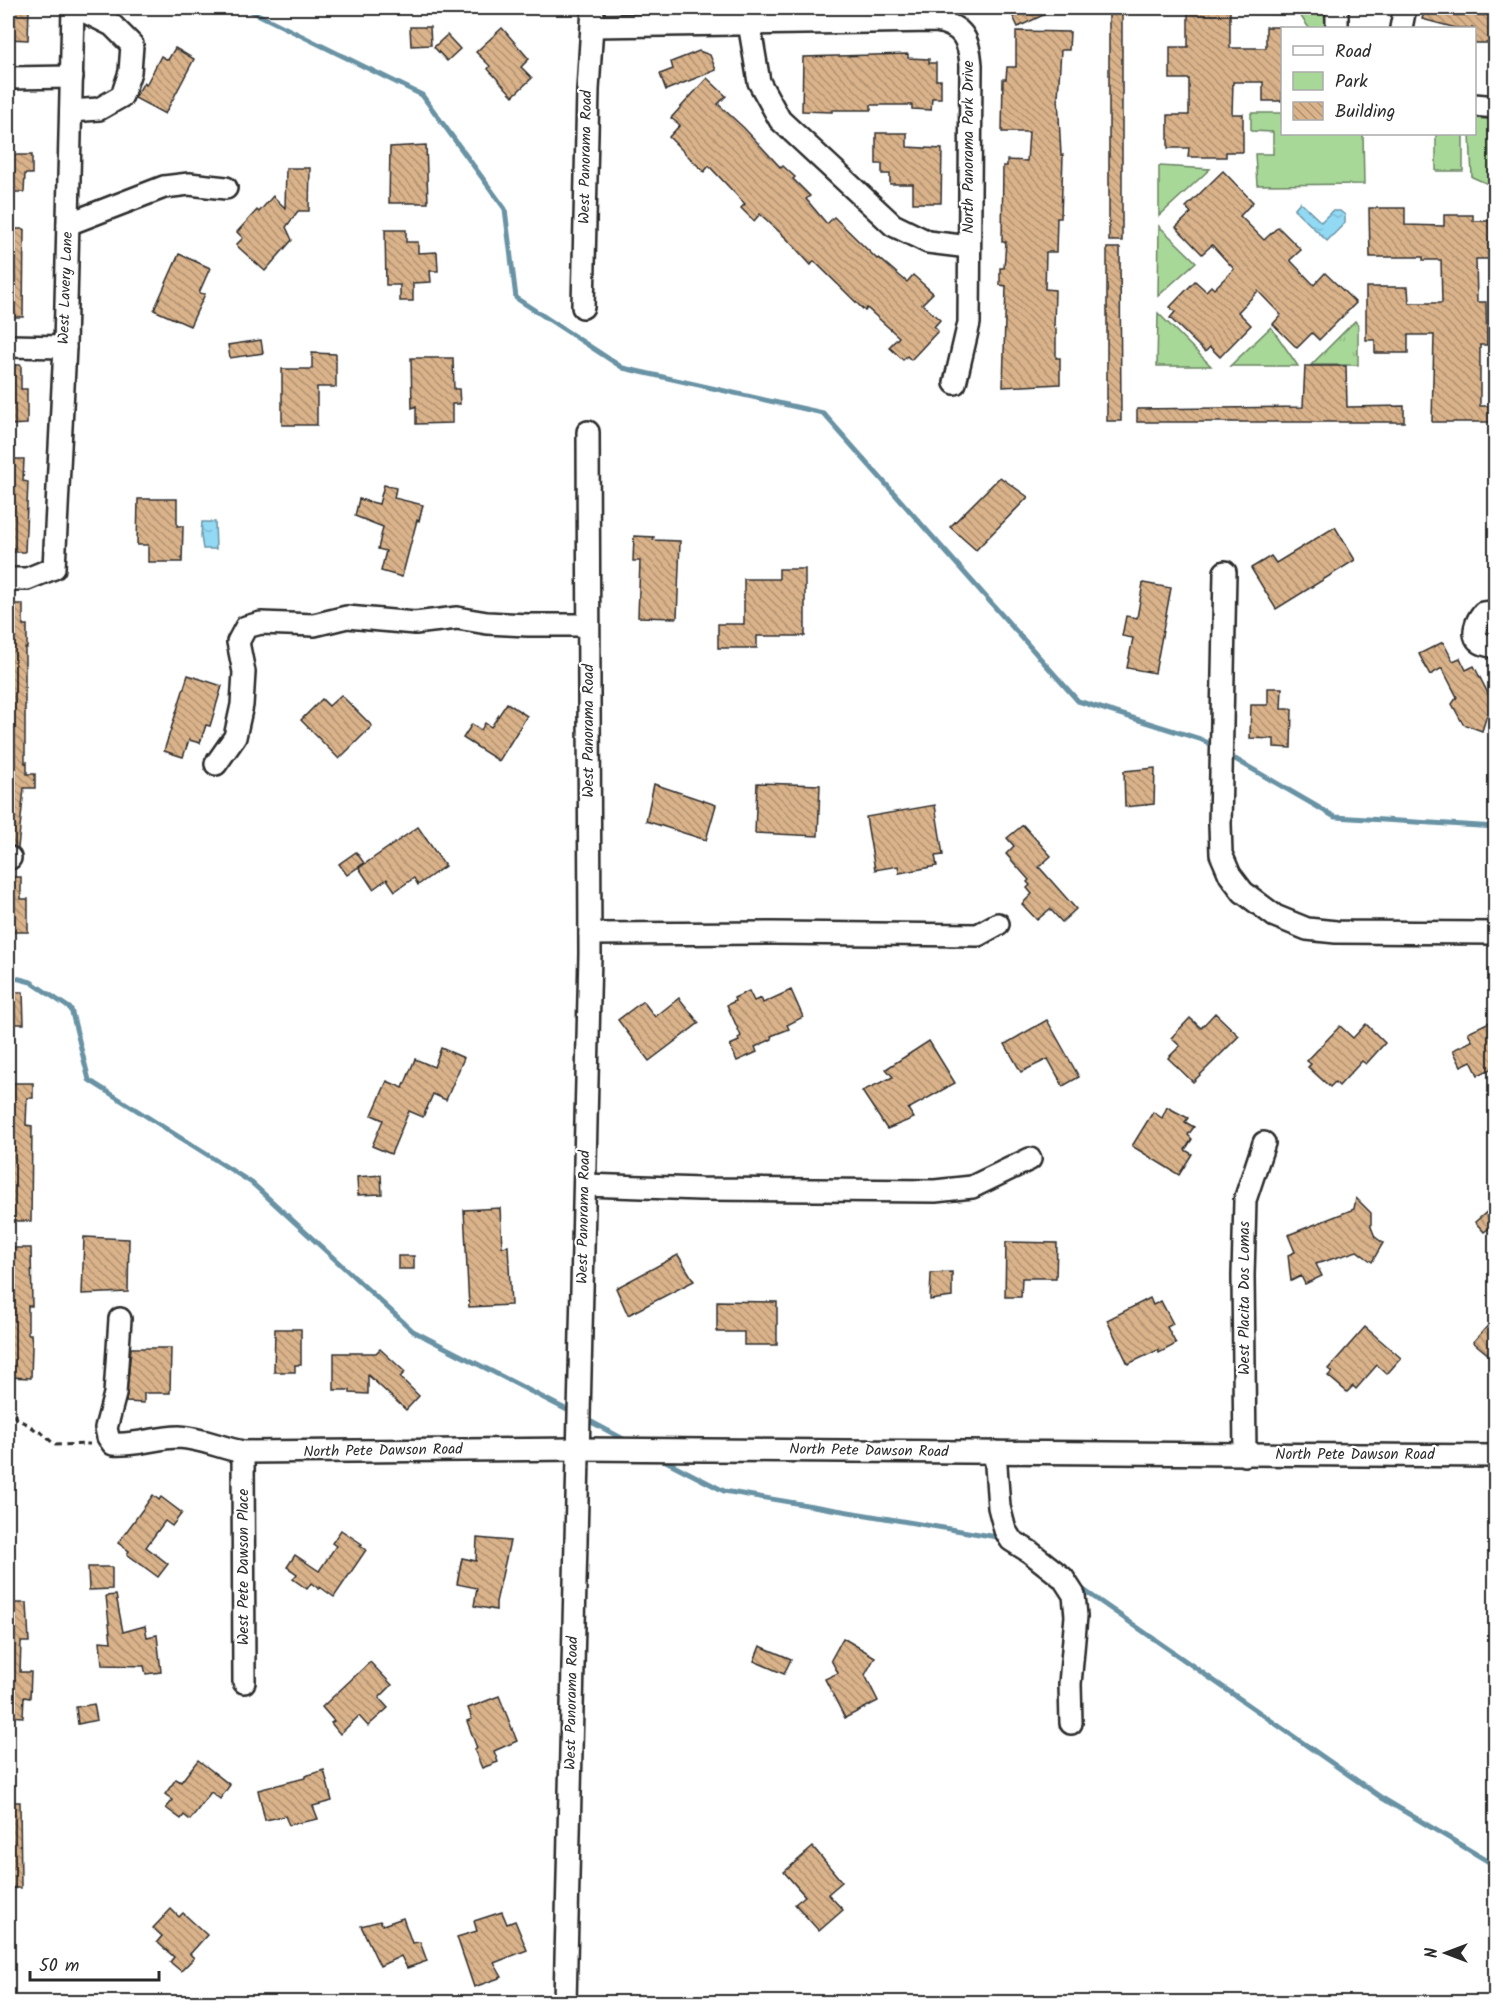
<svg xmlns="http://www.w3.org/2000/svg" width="1503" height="2010" viewBox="0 0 1503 2010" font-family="Kalam,sans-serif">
<defs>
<pattern id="park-tufts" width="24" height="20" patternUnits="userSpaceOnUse" patternTransform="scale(1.5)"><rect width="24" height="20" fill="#a8d898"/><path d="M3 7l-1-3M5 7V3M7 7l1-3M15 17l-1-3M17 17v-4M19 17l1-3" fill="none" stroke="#91ba83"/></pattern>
<pattern id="water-ripples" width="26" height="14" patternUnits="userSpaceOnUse" patternTransform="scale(1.5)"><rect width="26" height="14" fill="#92d9f4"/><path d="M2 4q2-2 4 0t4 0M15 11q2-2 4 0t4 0" fill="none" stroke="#7ebad1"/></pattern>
<pattern id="building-back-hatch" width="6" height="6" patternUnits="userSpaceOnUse" patternTransform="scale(1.5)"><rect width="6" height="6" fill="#dab38b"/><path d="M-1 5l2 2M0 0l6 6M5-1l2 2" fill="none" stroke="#b19272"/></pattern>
</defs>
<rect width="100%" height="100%" fill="#fff"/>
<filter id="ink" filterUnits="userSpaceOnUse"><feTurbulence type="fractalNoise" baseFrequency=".0167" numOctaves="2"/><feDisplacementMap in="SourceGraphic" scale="12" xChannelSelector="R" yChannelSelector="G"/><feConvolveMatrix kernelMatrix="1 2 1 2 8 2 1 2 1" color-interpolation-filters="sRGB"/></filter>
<g filter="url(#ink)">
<g fill="#a8d898" stroke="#6a8262" stroke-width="1.5">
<path d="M1252 8H1324L1325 28H1309L1300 15 1252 14Z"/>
<path d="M1251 113H1282V134H1363L1364 184 1257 185 1255 154H1273V132L1251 131Z"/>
<path d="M1475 118 1495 120V187L1472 177 1470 134H1474Z"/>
<rect x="1436" y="134" width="27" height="37"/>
<path d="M1159 166 1210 169 1159 216Z"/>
<path d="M1159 226 1196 262 1158 296Z"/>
<path d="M1158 313 1211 366H1157Z"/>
<path d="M1271 327 1298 366H1230Z"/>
</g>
<path fill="url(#park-tufts)" stroke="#6a8262" stroke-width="1.5" d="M1355 321 1358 325V365H1311Z"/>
<g fill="url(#water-ripples)" stroke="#6993a4" stroke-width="1.5">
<path d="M1300 202 1321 222 1332 211H1340L1345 215V223L1327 241 1294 209Z"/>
<path d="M202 522H215L216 549H203L201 536Z"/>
</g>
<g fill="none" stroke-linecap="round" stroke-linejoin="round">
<g stroke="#6993a4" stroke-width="5">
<path d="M245 8 422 95 505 209 516 298 623 368 823 413 1078 701 1200 739 1208 743"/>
<path d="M1235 759 1335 817 1496 827"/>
<path d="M8 976 31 982 71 1009 89 1080 252 1183 413 1331 573 1413"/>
<path d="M584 1418 629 1442"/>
<path d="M658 1457 724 1491 1003 1538"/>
<path d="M1078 1586 1382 1798 1496 1866"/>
</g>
</g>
<g fill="url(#building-back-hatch)" stroke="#2b2b2b" stroke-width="1.5">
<path d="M8 8H29L28 40 8 39Z"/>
<path d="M1009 8H1058L1018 27Z"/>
<rect x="1109" y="8" width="13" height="233"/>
<path d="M1188 8H1230V48H1266V27H1282V101H1263V82H1233L1232 114H1243V152H1226V157H1188L1189 148H1168V115H1189V79H1170V47H1188Z"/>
<path d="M1425 8H1450L1447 15H1496V43H1474V28H1456L1422 19Z"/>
<path d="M410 27H430L431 45 411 46Z"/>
<path d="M502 28 529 59 521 67 532 78 513 96 488 69 490 66 476 52Z"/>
<path d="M1016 31 1070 32 1069 50H1061L1058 97 1061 155H1063L1061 218H1057L1056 252H1046L1045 289 1055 290 1054 328 1056 329V358H1060V384L1003 387 1006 286 1000 285V268H1004L1006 242H1002L1003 166H1007V160L1027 161 1029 132H1002L1003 79H1006L1007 67H1016Z"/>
<path d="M447 35 460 49 447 61 434 47Z"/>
<path d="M175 48 194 59 165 114 135 98 144 82 146 85 161 56 168 60Z"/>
<path d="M699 51 710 55 716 70 666 90 660 74 673 69 671 62Z"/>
<path d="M908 54V58L929 59V63H936V80H941V98H932L931 110 912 109V105H871V110H832V112L802 111 803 57Z"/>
<path d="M707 78 726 96 718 104 744 128 781 168 783 166 795 177 793 179 810 196 806 199 827 224 834 217 877 259 879 258 907 282 913 275 933 293 922 304 940 320 934 327 938 331 911 360 907 356 903 360 889 347 899 337 867 308 865 311 814 261 811 265 787 239 760 214 754 221 741 208 745 204 709 166 704 172 669 137 680 125 671 118Z"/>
<path d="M876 133H907V147L942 149 941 203H913V184H890V174H882V164H876Z"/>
<path d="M426 145 428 203H389L390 147Z"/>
<path d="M8 155H32V174H25L24 192H8Z"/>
<path d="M286 168H310L309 211H298L286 227 292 240 265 271 236 245 243 238 237 232 257 210 259 212 273 196 285 208Z"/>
<path d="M1223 171 1253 202 1240 216 1264 240 1278 227 1301 250 1290 260 1314 285 1325 273 1356 303 1319 340 1312 333 1297 348 1273 324 1281 315 1258 291 1238 312 1251 325 1220 357 1210 347 1205 352 1170 318 1175 312 1170 307 1195 281 1206 291 1211 286 1214 289 1234 269 1212 245 1202 254 1176 227 1191 213 1186 207Z"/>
<path d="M1369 208H1405V225L1444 226V215H1473V221H1496V259H1476L1477 302H1486L1487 345H1480V406H1496V422H1432L1434 335H1408V353H1375V340H1366V287H1408L1409 303H1442L1441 260H1423V257H1370Z"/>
<path d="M8 229H24L23 317H8Z"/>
<path d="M385 230H406V242H418V253L437 252 438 271H430L431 282 413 283V301H400V285H386Z"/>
<path d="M1107 248H1120L1121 421H1107Z"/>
<path d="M179 254 210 268 199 293 205 294 190 326 154 310Z"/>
<path d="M261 340 263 353 230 358 228 345Z"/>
<path d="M312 353 336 354V387H317V425H282V369H312Z"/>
<path d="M411 358H453L454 389H459L460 404H452V423L416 424V406L412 408Z"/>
<path d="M8 365H21V389H27V424L8 425Z"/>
<path d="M1305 366H1346L1347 407 1404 406V422H1137V409L1303 407Z"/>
<path d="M8 459H24L23 481 28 482 25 552H8Z"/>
<path d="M1000 477 1028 497 976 550 950 527Z"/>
<path d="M384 485 396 488 394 498 423 505 419 521 417 520 402 577 381 571 386 551 378 549 383 527 355 516 359 499 379 504Z"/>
<path d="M138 499H177V526H183L182 562H148V545H137Z"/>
<path d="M1335 527 1355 560 1276 609 1251 568 1271 556 1276 563Z"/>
<path d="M634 536 654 537 653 540 680 541 677 618 638 617 640 561H633Z"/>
<path d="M779 569H805V636H757V648H718V624H744V579H779Z"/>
<path d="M1143 583 1171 588 1155 673 1127 668 1133 638 1122 636 1126 616 1137 618Z"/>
<path d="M8 604H23V625H27V648H25V763L27 762V774H35V788H24L18 848 8 845Z"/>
<path d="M1443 642 1453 661 1460 658 1466 670 1474 666 1496 709V711L1487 715 1482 731 1463 724 1452 704 1457 697 1442 668 1430 675 1419 654Z"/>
<path d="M188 675 222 686 210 726 206 725 200 743 189 740 183 757 164 751Z"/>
<path d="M1268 688H1282L1281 709H1292L1291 748 1274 747V739L1250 738 1251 705H1268Z"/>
<path d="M341 695 372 726 339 759 301 720 322 699 329 706Z"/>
<path d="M507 703 527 716 499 761 463 738 472 724 481 730 485 723 491 727Z"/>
<path d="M1155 768 1154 804 1125 807 1124 771Z"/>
<path d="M757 783 820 785 818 836 755 833Z"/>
<path d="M654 784 716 805 706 840 646 821Z"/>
<path d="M935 805 943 855 935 856 937 866 899 873 898 866 875 870 866 817Z"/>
<path d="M1023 825 1051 856 1039 867 1076 909 1062 922 1050 909 1037 920 1022 904 1032 894 1027 888 1030 885 1027 882 1029 880 1006 854 1014 846 1007 838Z"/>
<path d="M418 827 445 866 418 885 414 878 395 891 387 879 373 889 359 868Z"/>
<path d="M356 852 364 863 347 875 339 864Z"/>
<path d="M8 877H21V899H28V932H8Z"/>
<path d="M791 990 803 1017 787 1025 789 1029 771 1036 772 1039 755 1047 757 1052 737 1061 730 1045 739 1041 738 1038 741 1036 727 1005 735 1001 734 998 749 991 754 1001 761 998 763 1003Z"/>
<path d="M9 992H23L24 1024H8Z"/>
<path d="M679 998 699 1023 649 1061 618 1020 643 1001 655 1017Z"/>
<path d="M1215 1013 1239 1036 1193 1082 1168 1058 1180 1046 1171 1038 1190 1018 1201 1028Z"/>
<path d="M1496 1019V1067L1478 1075 1471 1061 1461 1066 1453 1050 1472 1041 1468 1032Z"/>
<path d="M1047 1020 1079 1077 1063 1086 1048 1059 1021 1072 1005 1044Z"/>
<path d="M1366 1024 1385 1043 1366 1064 1362 1061 1339 1086 1335 1082 1330 1087 1308 1067 1311 1064 1307 1061 1340 1026 1353 1038Z"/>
<path d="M929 1041 955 1083 908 1109 914 1118 887 1129 862 1091 893 1077 886 1069Z"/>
<path d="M441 1048 464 1058 446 1100 433 1094 423 1117 409 1111 391 1154 372 1146 383 1120 372 1115 387 1081 403 1088 415 1059 434 1067Z"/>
<path d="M8 1083H33V1098H27L26 1125 32 1126 31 1221H8Z"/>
<path d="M1167 1107 1188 1118 1185 1122 1194 1127 1188 1135 1192 1139 1185 1150 1192 1154 1179 1175 1132 1146 1153 1112 1162 1118Z"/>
<path d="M381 1175 382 1194 358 1195 357 1177Z"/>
<path d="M1356 1198 1371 1213V1227L1375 1237 1383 1243 1372 1262 1357 1251 1316 1264 1322 1276 1305 1284 1301 1276 1291 1281 1288 1255 1295 1252 1288 1235 1354 1209Z"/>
<path d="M1496 1204V1223L1484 1232 1475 1222Z"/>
<path d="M500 1208 502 1247 508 1246 511 1305 469 1307 464 1210Z"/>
<path d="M84 1237 129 1239 128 1292 82 1294Z"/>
<path d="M1006 1242 1057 1243 1056 1278H1022L1021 1297H1005Z"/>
<path d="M8 1248H31L32 1306H28V1334H31L32 1346 31 1378 8 1377Z"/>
<path d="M678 1255 694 1281 628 1315 616 1288Z"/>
<rect x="398" y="1256" width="16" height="13"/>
<path d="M952 1272V1297L930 1300 931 1273Z"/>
<path d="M1150 1298 1153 1305 1161 1301 1173 1324 1167 1327 1176 1344 1159 1353 1158 1350 1128 1364 1107 1320Z"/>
<path d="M717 1301 777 1302V1345H744V1332H717Z"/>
<path d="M1496 1317V1361L1473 1342Z"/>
<path d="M1365 1327 1401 1358 1387 1374 1377 1365 1356 1389 1353 1386 1347 1392 1328 1376 1332 1372 1328 1369Z"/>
<path d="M275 1329H301V1365H295V1372H274Z"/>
<path d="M131 1348H171L170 1393H144V1403L126 1402Z"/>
<path d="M380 1349 405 1372 400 1377 419 1396 406 1410 368 1375V1394L350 1393V1390H334V1353H376Z"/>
<path d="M153 1495 159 1500 161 1497 182 1513 172 1526 165 1521 146 1547 168 1564 158 1577 127 1554 129 1551 118 1543Z"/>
<path d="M341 1530 362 1544 360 1546 366 1550 334 1597 320 1587 319 1589 311 1583 307 1589 293 1579 297 1574 287 1567 295 1555 319 1571 336 1546 332 1543Z"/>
<path d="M477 1538 510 1541 496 1602V1610L474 1606 477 1588 457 1584 462 1558 476 1561Z"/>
<path d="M88 1567H112V1589L89 1590Z"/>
<path d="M116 1595 123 1632 145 1626 147 1637 157 1635 161 1672 146 1674 144 1666 102 1665 100 1641 111 1642 106 1596Z"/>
<path d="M8 1603H27L29 1642H21L20 1672H31L30 1698 24 1697 23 1717 8 1716Z"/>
<path d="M843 1638 875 1657 865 1675 878 1701 845 1718 825 1679 838 1673 831 1660Z"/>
<path d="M760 1646 791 1659 784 1674 754 1661Z"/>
<path d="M370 1662 392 1685 379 1698 388 1708 368 1726 359 1716 340 1734 331 1723 334 1721 322 1707Z"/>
<path d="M499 1696 517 1741 494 1751 498 1762 482 1768 474 1749 477 1748 467 1721 472 1719 468 1708Z"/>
<path d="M94 1704 97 1720 78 1724 76 1707Z"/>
<path d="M198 1760 230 1785 220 1799 211 1792 190 1820 184 1815 181 1819 166 1808 173 1800 165 1794 176 1779 181 1782Z"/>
<path d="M324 1770 332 1801 313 1806 318 1819 289 1825 285 1816 265 1820 258 1790 305 1778V1776Z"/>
<path d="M8 1802H20L21 1888H8Z"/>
<path d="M813 1847 842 1882 828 1894 843 1910 819 1931 795 1904 805 1896 784 1872Z"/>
<path d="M171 1909 179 1917 183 1913 207 1935 190 1954 194 1958 181 1971 170 1962 174 1957 157 1942 162 1936 153 1928Z"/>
<path d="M502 1912 507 1924 515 1921 527 1950 494 1963 502 1977 474 1987 457 1937 477 1931 474 1921Z"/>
<path d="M403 1918 412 1943 420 1942 427 1961 407 1968 401 1956 380 1966 361 1926 380 1921 383 1925Z"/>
</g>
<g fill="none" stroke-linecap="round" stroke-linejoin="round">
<defs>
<g id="minor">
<path d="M749 23 759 82 780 120 893 225 928 242 969 247"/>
<path d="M593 26 936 21C963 26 969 39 971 65L969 323 955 383"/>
<path d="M1337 28V8"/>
<path d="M1401 28 1405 8"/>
<path d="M8 78 72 77"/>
<path d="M1474 105 1496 107"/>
<path d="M71 111 99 109 122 96 130 72 132 45 112 25 78 8"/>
<path d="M68 224 164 187 189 184 226 188"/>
<path d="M583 307 588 90 593 8"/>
<path d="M8 346 65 347"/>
<path d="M1225 572 1220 824 1221 854 1230 875 1243 892 1275 916 1307 929 1336 932 1496 933"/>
<path d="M8 579H27L54 568 65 347 73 8"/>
<path d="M1496 615 1493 612 1483 613C1477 620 1470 635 1480 642 1483 645 1491 646 1496 647"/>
<path d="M216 764 235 737 242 705 244 672 238 642 246 627 261 623 314 625 347 617 415 623 457 618 487 623 528 625H588"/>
<path d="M8 858H10"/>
<path d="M590 934 773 933 978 935 998 924"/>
<path d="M585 1185 700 1189 935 1191 972 1187 1030 1159"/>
<path d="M120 1319 115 1394 106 1428 108 1437 113 1444C135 1446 157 1437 179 1437 201 1438 221 1448 243 1452L579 1449 1496 1456"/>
<path d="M243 1452 244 1682"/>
<path d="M995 1452 999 1507 1005 1530 1011 1540 1030 1552 1063 1578 1074 1595 1076 1616 1070 1684 1071 1723"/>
<path d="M1245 1455 1243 1276 1245 1200 1264 1143"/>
<path d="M565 2002 590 954 588 432"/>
</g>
</defs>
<use href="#minor" stroke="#2b2b2b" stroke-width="26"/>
<path stroke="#2b2b2b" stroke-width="3" stroke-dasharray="6 4.5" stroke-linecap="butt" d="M8 1407 15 1413V1417C22 1423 32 1425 37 1432H41L55 1445 90 1444"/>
<use href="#minor" stroke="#fff" stroke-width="21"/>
</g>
</g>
<g text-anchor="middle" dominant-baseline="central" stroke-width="4.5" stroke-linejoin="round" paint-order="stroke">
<g font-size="15" fill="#2b2b2b" stroke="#fff">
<text transform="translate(969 147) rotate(-90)">North Panorama Park Drive</text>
<text transform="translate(586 157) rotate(-89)">West Panorama Road</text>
<text transform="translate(66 288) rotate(-88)">West Lavery Lane</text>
<text transform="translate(589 731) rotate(-90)">West Panorama Road</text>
<text transform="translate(584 1217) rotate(-89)">West Panorama Road</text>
<text transform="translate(1245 1298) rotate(-90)">West Placita Dos Lomas</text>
<text transform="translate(383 1451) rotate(-1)">North Pete Dawson Road</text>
<text transform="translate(869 1451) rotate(1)">North Pete Dawson Road</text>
<text x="1355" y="1455">North Pete Dawson Road</text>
<text transform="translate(244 1567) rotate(-90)">West Pete Dawson Place</text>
<text transform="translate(572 1703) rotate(-89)">West Panorama Road</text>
</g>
</g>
<rect width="1503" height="2010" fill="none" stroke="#fff" stroke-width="30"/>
<rect x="15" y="15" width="1473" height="1980" fill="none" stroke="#2b2b2b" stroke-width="2" filter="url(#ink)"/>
<rect x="1281" y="27" width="195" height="108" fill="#ffffff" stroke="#aaaaaa" stroke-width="1.5"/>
<rect x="1293" y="46" width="30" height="9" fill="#ffffff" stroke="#aaaaaa" stroke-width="1.5"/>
<text x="1335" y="57" font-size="18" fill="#2b2b2b">Road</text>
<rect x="1293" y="72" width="30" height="18" fill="#a8d898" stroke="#aaaaaa" stroke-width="1.5"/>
<text x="1335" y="87" font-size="18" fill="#2b2b2b">Park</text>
<rect x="1293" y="102" width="30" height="18" fill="url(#building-back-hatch)" stroke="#aaaaaa" stroke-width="1.5"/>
<text x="1335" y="117" font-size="18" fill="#2b2b2b">Building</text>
<g transform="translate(1446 1953) rotate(270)" stroke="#ffffff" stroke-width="4.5" paint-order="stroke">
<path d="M0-4.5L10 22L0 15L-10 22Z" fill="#2b2b2b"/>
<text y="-9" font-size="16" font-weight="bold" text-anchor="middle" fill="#2b2b2b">N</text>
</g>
<path d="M30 1971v9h129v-9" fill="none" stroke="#2b2b2b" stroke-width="3"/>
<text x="39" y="1971" font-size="18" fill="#2b2b2b" stroke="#ffffff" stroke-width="4.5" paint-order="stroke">50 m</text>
</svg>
